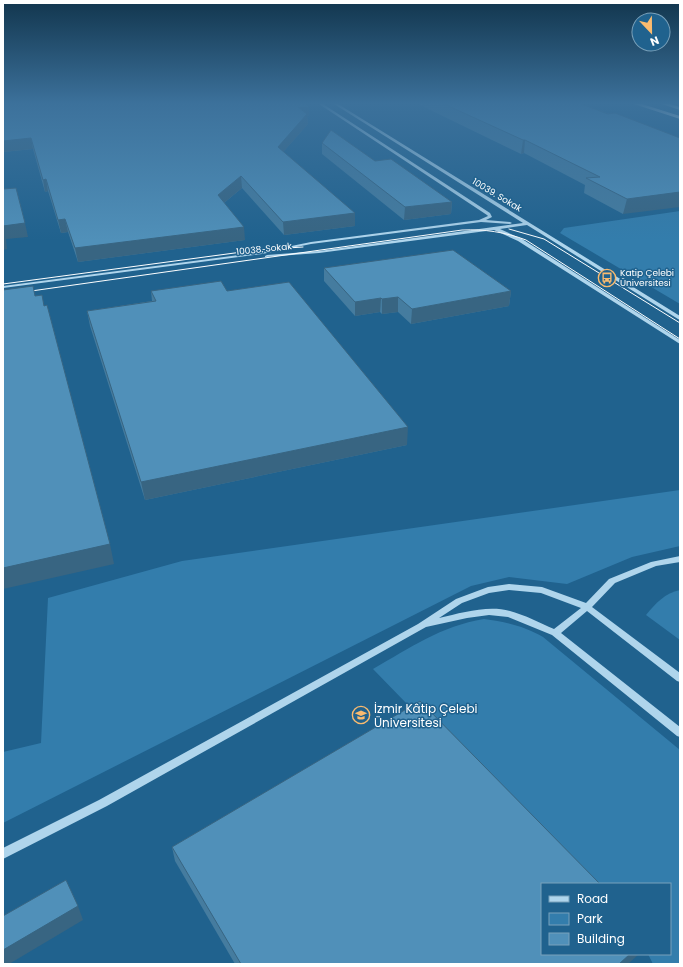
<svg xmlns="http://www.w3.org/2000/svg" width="683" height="967" viewBox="0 0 683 967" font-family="Poppins,sans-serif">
<rect width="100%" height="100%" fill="#20628e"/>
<g fill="#337dac">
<path d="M680 211V304L560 233 564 228Z"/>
<path d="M680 490V546L632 557 567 584 509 577 471 586 3 823V752L41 743 48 598 182 561Z"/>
<path d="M680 590V640L646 615C656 603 665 593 680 590Z"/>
<path d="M484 619C506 622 524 626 543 637L680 750V964H653L648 954H670V884H582L373 669C410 648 441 626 484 619Z"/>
</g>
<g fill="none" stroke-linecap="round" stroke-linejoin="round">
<g fill="#afd5ec" fill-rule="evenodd">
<path d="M319 104H323L490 213 492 217 486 220 510 222 512 223 510 224 481 222 311 244 262 254 3 288V286L262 252 311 242 479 220 488 216 487 215Z"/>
<path d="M334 104H338L680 316V320L678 319 527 225 500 229 522 239 680 340V344L518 241 494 230 319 253 265 257V256L267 255 319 251 523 223Z"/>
<path d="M680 556V562L656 566 615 583 592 607 680 673V682L677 681 587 611 561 633 680 727V737L677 736 552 635 508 617 489 615 467 618 426 627 107 806 3 859V848L99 800 418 624 456 599 488 587 509 584 542 587 586 603 609 579 651 562ZM509 590 541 593 581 608 554 629C540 623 525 615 510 611 487 605 462 613 439 618L462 603 489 593Z"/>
</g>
<g fill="#fff" fill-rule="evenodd">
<path d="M642 104 680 116V119L634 104Z"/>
<path d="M670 104 680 107V110L662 104Z"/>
</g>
<g stroke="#fff" stroke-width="1">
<path d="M509 229 544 239 680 323"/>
<path d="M3 284 257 250 303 247"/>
<path d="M3 295 462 230C484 229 505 232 526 240L680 339"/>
</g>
</g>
<g fill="#457c9f">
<path d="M3 104 309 116H307L308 124 283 152 355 226 284 235 242 188 224 203 245 240 78 262 68 232 61 233 48 191 45 192 33 149 3 152Z"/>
<path d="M418 104H581L680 138 623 214 584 193 585 185 524 153 521 154Z"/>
<path d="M322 143 375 161 452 202 451 214 404 220 322 154Z"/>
<path d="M324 268 511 291 509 306 411 324 398 312 382 314 380 312 355 316 324 281Z"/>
<path d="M151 291H227L407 445 145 500 90 326 87 311 152 301Z"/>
<path d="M172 847 628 964H235L175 861Z"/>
</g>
<g fill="#386582">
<path d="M298 107H309V116H307L308 124 278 158V147Z"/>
<path d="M31 138 33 149 3 152V141Z"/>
<path d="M523 140H525L524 153 521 154Z"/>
<path d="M241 176 242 188 219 207 218 195Z"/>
<path d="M46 179 48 191 45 192 43 180Z"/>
<path d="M680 192V207L623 214 627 199Z"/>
<path d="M452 202 451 214 404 220 405 207Z"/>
<path d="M355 213V226L284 235 283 222Z"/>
<path d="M65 219 68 232 61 233 58 220Z"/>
<path d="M25 223 28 237 6 239 7 249 3 250V226Z"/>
<path d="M244 227 245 240 78 262 75 248Z"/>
<path d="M511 291 509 306 411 324 412 309Z"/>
<path d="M398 297V312L382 314V299Z"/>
<path d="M381 298 380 312 355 316V302Z"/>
<path d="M408 427 407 445 145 500 141 482Z"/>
<path d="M110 544 114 564 3 589V568Z"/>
<path d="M78 906 83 920 9 964H3V950Z"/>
<path d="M630 954H639L628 964H619Z"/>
</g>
<g fill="#5090b9" stroke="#386582">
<path d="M3 104H306L309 107H298L307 114 278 147 355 213 283 222 241 176 218 195 244 227 75 248 65 219 58 220 46 179 43 180 31 138 3 141Z"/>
<path d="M444 104H581L608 114 615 113 680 138V192L627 199 586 178 600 177 525 140H523Z"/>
<path d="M331 130 375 161 391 159 452 202 405 207 322 143Z"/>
<path d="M16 188 25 223 3 226V189Z"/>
<path d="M3 227 4 236H3Z"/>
<path d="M453 250 511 291 412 309 398 297 382 299 381 298 355 302 324 268Z"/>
<path d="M221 281 227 291 289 282 408 427 141 482 87 311 156 301 151 291Z"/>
<path d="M33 286 35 296 42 295 44 306 47 305 110 544 3 568V290Z"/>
<path d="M420 701 600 884H542V954H630L619 964H241L172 847Z"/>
<path d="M66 880 78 906 3 950V916Z"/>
</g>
<linearGradient id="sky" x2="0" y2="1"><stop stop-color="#12364e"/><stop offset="0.43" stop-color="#3c719b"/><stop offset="1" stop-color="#3c719b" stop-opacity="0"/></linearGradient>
<rect width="683" height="240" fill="url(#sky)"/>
<defs>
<symbol id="bus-ring" viewBox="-11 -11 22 22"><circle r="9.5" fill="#20628e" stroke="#fabb6f" stroke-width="1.5"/><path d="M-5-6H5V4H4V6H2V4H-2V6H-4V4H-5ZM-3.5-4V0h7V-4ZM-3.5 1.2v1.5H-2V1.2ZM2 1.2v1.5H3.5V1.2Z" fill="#fabb6f"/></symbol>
<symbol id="university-ring" viewBox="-11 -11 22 22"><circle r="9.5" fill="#20628e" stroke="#fabb6f" stroke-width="1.5"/><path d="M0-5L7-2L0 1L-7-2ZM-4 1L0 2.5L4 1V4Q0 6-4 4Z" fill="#fabb6f"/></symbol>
</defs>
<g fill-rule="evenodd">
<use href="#bus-ring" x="597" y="268" width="20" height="20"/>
<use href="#university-ring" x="351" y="705" width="20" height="20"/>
</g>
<g text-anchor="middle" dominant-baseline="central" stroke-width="3" stroke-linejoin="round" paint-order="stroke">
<g font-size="9" fill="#fff" stroke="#20628e">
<text transform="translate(497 195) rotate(31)">10039. Sokak</text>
<text transform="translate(264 249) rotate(-6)">10038. Sokak</text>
</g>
<g font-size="9" fill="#fff" stroke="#20628e" text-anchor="start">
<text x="620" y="273">Katip Çelebi<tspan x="620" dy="10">Üniversitesi</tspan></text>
</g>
<g font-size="12" fill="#fff" stroke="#20628e" text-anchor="start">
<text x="374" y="708">İzmir Kâtip Çelebi<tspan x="374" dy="14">Üniversitesi</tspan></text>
</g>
</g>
<rect width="683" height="967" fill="none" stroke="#ffffff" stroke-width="8"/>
<rect x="541" y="883" width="130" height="72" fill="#20628e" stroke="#79a1bb"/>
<rect x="549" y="896" width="20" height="6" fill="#afd5ec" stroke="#79a1bb"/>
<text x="577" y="903" font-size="12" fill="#ffffff">Road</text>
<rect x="549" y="913" width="20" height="12" fill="#337dac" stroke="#79a1bb"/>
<text x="577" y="923" font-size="12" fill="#ffffff">Park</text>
<rect x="549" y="933" width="20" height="12" fill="#5090b9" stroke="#79a1bb"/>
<text x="577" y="943" font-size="12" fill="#ffffff">Building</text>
<g transform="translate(651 32) rotate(158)"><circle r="19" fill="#20628e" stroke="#79a1bb"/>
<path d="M0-3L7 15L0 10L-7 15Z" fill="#fabb6f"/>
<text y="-6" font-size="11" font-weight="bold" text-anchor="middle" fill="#ffffff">N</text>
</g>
</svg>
